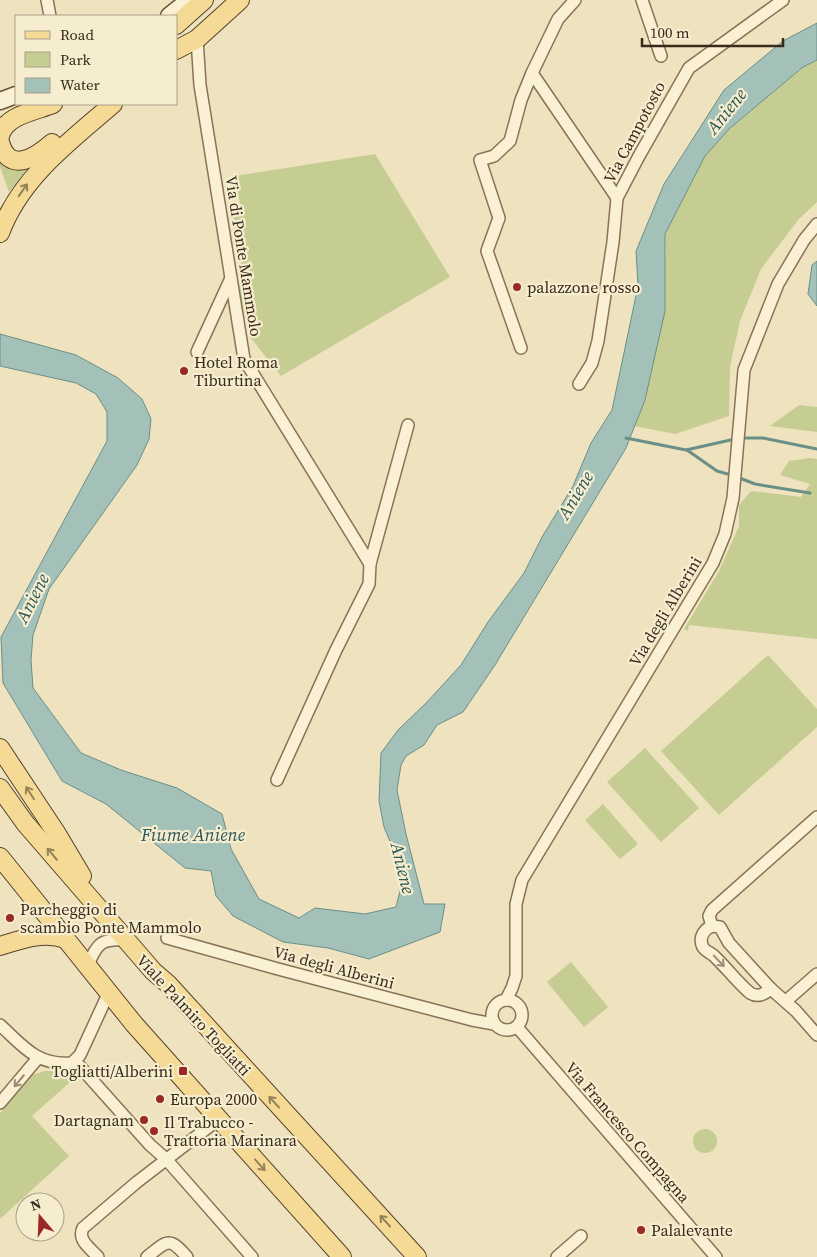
<svg xmlns="http://www.w3.org/2000/svg" width="817" height="1257" viewBox="0 0 817 1257" font-family="'Source Serif 4',serif">
<rect width="100%" height="100%" fill="#efe3bf"/>
<g fill="#c5cd93">
<path d="M817 60V202L798 220 761 269 740 321 730 367 729 416 675 434 634 426 645 400 666 254 665 234 705 156 730 128 803 67Z"/>
<path d="M375 154 450 277 281 376 250 337 238 286 243 282 231 206 240 204 235 176Z"/>
<path d="M0 158 23 168H28L9 192 0 167Z"/>
<path d="M799 405 817 407V432L770 426Z"/>
<path d="M810 458 817 459V639L689 625 688 631 684 629 719 571 739 526V505L751 491 801 497 810 484 780 475 789 461Z"/>
<path d="M768 655 817 709V727L719 815 661 751Z"/>
<path d="M645 748 699 808 661 842 607 782Z"/>
<path d="M603 804 638 844 620 859 585 820Z"/>
<path d="M571 962 608 1007 584 1027 547 982Z"/>
<path d="M45 1071H69L78 1075 32 1116 69 1156 0 1219V1113L31 1075Z"/>
<circle cx="705" cy="1141" r="12"/>
</g>
<g fill="#a3c1b9" stroke="#6a8f87">
<path d="M817 23V60L803 67 730 128 705 156 665 234V311L645 400 626 448 495 665 463 712 437 725 424 745 406 756 401 765 397 790 406 834 424 904H445L440 932 369 959 328 948 283 942 233 916 216 896 211 871 185 868 106 804 62 781 3 683 1 637 107 441V412L96 394 76 383 0 366V334L76 355 118 378 142 399 151 419 149 439 137 465 49 589 33 635 31 660 33 688 81 753 121 770 177 788 222 814 231 849 259 899 299 918 315 908 365 914 396 907 401 887 396 856 384 827 379 801 381 753 398 730 427 702 461 665 488 622 524 573 542 537 573 486 591 443 612 410 638 286 636 251 664 184 724 90 783 41Z"/>
<path d="M817 261V306L808 294 812 265Z"/>
</g>
<g fill="none" stroke-linecap="round" stroke-linejoin="round">
<g stroke="#6a8f87" stroke-width="3">
<path d="M626 438 686 450 735 439"/>
<path d="M741 438H763L817 449"/>
<path d="M687 450 717 471 731 475"/>
<path d="M737 477 755 484 810 493"/>
</g>
<defs>
<g id="street">
<path d="M47 0 50 16"/>
<path d="M642 0 661 56"/>
<path d="M197 39 200 85 244 359 370 564"/>
<path d="M532 73 617 198"/>
<path d="M521 348 487 251 499 218 480 160 494 156 510 141 521 100 532 73 558 19 575 0"/>
<path d="M197 352 231 278"/>
<path d="M579 384 592 363 598 341 613 242 617 198 639 156 689 68 783 0"/>
<path d="M277 780 336 650 369 584 370 564 408 425"/>
<path d="M712 926 709 916 712 910 817 817"/>
<path d="M712 926 720 927 729 943 771 989 796 1011 817 1035"/>
<path d="M712 926C705 929 699 936 702 945 703 950 709 952 713 955 726 967 737 982 750 993 758 998 764 994 771 989"/>
<path d="M167 938 278 969 472 1020 494 1024"/>
<path d="M88 965C97 943 102 938 126 940"/>
<circle cx="507" cy="1015" r="15"/>
<path d="M506 1000 512 988 516 976V904L522 880 713 563 725 534 733 498 744 370 778 284 804 240 817 224"/>
<path d="M786 1001 817 974"/>
<path d="M0 1025C23 1046 37 1066 72 1063L80 1055 109 992"/>
<path d="M517 1027 716 1257"/>
<path d="M75 1061 150 1145 166 1159 252 1257"/>
<path d="M0 1103 38 1058"/>
<path d="M98 1257C90 1248 77 1240 83 1228L137 1182 219 1119"/>
<path d="M147 1257C167 1241 169 1236 187 1257"/>
<path d="M557 1257 581 1236"/>
</g>
<g id="secondary">
<path d="M169 16 189 0"/>
<path d="M0 101 16 95"/>
</g>
<g id="primary">
<path d="M176 25 204 0"/>
<path d="M176 50 197 39 240 0"/>
<path d="M0 136C5 115 36 111 53 104"/>
<path d="M0 142C9 175 36 157 52 143"/>
<path d="M0 233C21 177 69 142 113 104"/>
<path d="M0 748 57 834 82 876"/>
<path d="M0 788 25 823 153 971 168 984 417 1257"/>
<path d="M0 857 134 1024 342 1257"/>
<path d="M0 946C22 939 44 931 66 939"/>
</g>
</defs>
<use href="#street" stroke="#897357" stroke-width="14"/>
<use href="#secondary" stroke="#6a543a" stroke-width="19"/>
<use href="#primary" stroke="#56412c" stroke-width="20"/>
<use href="#street" stroke="#faf0d3" stroke-width="11"/>
<use href="#secondary" stroke="#faf0d3" stroke-width="16"/>
<use href="#primary" stroke="#f4da95" stroke-width="18"/>
</g>
<defs><path id="oneway-shaft" d="M-6 0H5M1.5-3L5.5 0L1.5 3" fill="none" stroke-width="1.6" stroke-linecap="round" stroke-linejoin="round" transform="scale(1.25)"/></defs>
<g stroke="#968258">
<use href="#oneway-shaft" transform="translate(23 190) rotate(-55)"/>
<use href="#oneway-shaft" transform="translate(30 793) rotate(-123)"/>
<use href="#oneway-shaft" transform="translate(52 854) rotate(-130)"/>
<use href="#oneway-shaft" transform="translate(274 1102) rotate(-133)"/>
<use href="#oneway-shaft" transform="translate(260 1165) rotate(48)"/>
<use href="#oneway-shaft" transform="translate(385 1221) rotate(-133)"/>
</g>
<g stroke="#998d78">
<use href="#oneway-shaft" transform="translate(719 961) rotate(46)"/>
<use href="#oneway-shaft" transform="translate(19 1081) rotate(130)"/>
</g>
<g fill="#9a2825" stroke="#f6edcf" stroke-width="2">
<circle cx="517" cy="287" r="5"/>
<circle cx="184" cy="371" r="5"/>
<circle cx="10" cy="918" r="5"/>
<rect x="178" y="1066" width="10" height="10" rx="2.5"/>
<circle cx="160" cy="1099" r="5"/>
<circle cx="144" cy="1120" r="5"/>
<circle cx="154" cy="1131" r="5"/>
<circle cx="641" cy="1230" r="5"/>
</g>
<g text-anchor="middle" dominant-baseline="central" stroke-width="4.5" stroke-linejoin="round" paint-order="stroke">
<g font-size="16" fill="#382a1c" stroke="#f6edcf">
<text transform="translate(634 132) rotate(-62)">Via Campotosto</text>
<text transform="translate(244 256) rotate(81)">Via di Ponte Mammolo</text>
<text transform="translate(665 611) rotate(-59)">Via degli Alberini</text>
<text transform="translate(334 967) rotate(15)">Via degli Alberini</text>
<text transform="translate(194 1015) rotate(47)">Viale Palmiro Togliatti</text>
<text transform="translate(628 1132) rotate(49)">Via Francesco Compagna</text>
</g>
<g font-size="16" fill="#382a1c" stroke="#f6edcf" text-anchor="start">
<text x="527" y="287">palazzone rosso</text>
<text x="194" y="362">Hotel Roma<tspan x="194" dy="18">Tiburtina</tspan></text>
<text x="20" y="909">Parcheggio di<tspan x="20" dy="18">scambio Ponte Mammolo</tspan></text>
<text x="173" y="1071" text-anchor="end">Togliatti/Alberini</text>
<text x="170" y="1099">Europa 2000</text>
<text x="134" y="1120" text-anchor="end">Dartagnam</text>
<text x="164" y="1122">Il Trabucco -<tspan x="164" dy="18">Trattoria Marinara</tspan></text>
<text x="651" y="1230">Palalevante</text>
</g>
<g font-size="18" font-style="italic" fill="#2b5857" stroke="#f6edcf">
<text transform="translate(726 111) rotate(-51)">Aniene</text>
<text transform="translate(575 495) rotate(-59)">Aniene</text>
<text transform="translate(32 598) rotate(-63)">Aniene</text>
<text x="193" y="834">Fiume Aniene</text>
<text transform="translate(403 868) rotate(76)">Aniene</text>
</g>
</g>
<rect x="15" y="15" width="162" height="90" fill="#f6edcf" stroke="#aa9f87"/>
<rect x="25" y="31" width="25" height="8" fill="#f4da95" stroke="#aa9f87"/>
<text x="60" y="40" font-size="15" fill="#382a1c">Road</text>
<rect x="25" y="52" width="25" height="15" fill="#c5cd93" stroke="#aa9f87"/>
<text x="60" y="65" font-size="15" fill="#382a1c">Park</text>
<rect x="25" y="78" width="25" height="15" fill="#a3c1b9" stroke="#aa9f87"/>
<text x="60" y="90" font-size="15" fill="#382a1c">Water</text>
<g transform="translate(40 1217) rotate(341)"><circle r="24" fill="#f6edcf" stroke="#aa9f87"/>
<path d="M0-4L9 19L0 12L-9 19Z" fill="#9a2825"/>
<text y="-8" font-size="14" font-weight="bold" text-anchor="middle" fill="#382a1c">N</text>
</g>
<path d="M642 38v8h141v-8" fill="none" stroke="#382a1c" stroke-width="2.5"/>
<text x="650" y="38" font-size="15" fill="#382a1c" stroke="#f6edcf" stroke-width="4" paint-order="stroke">100 m</text>
</svg>
